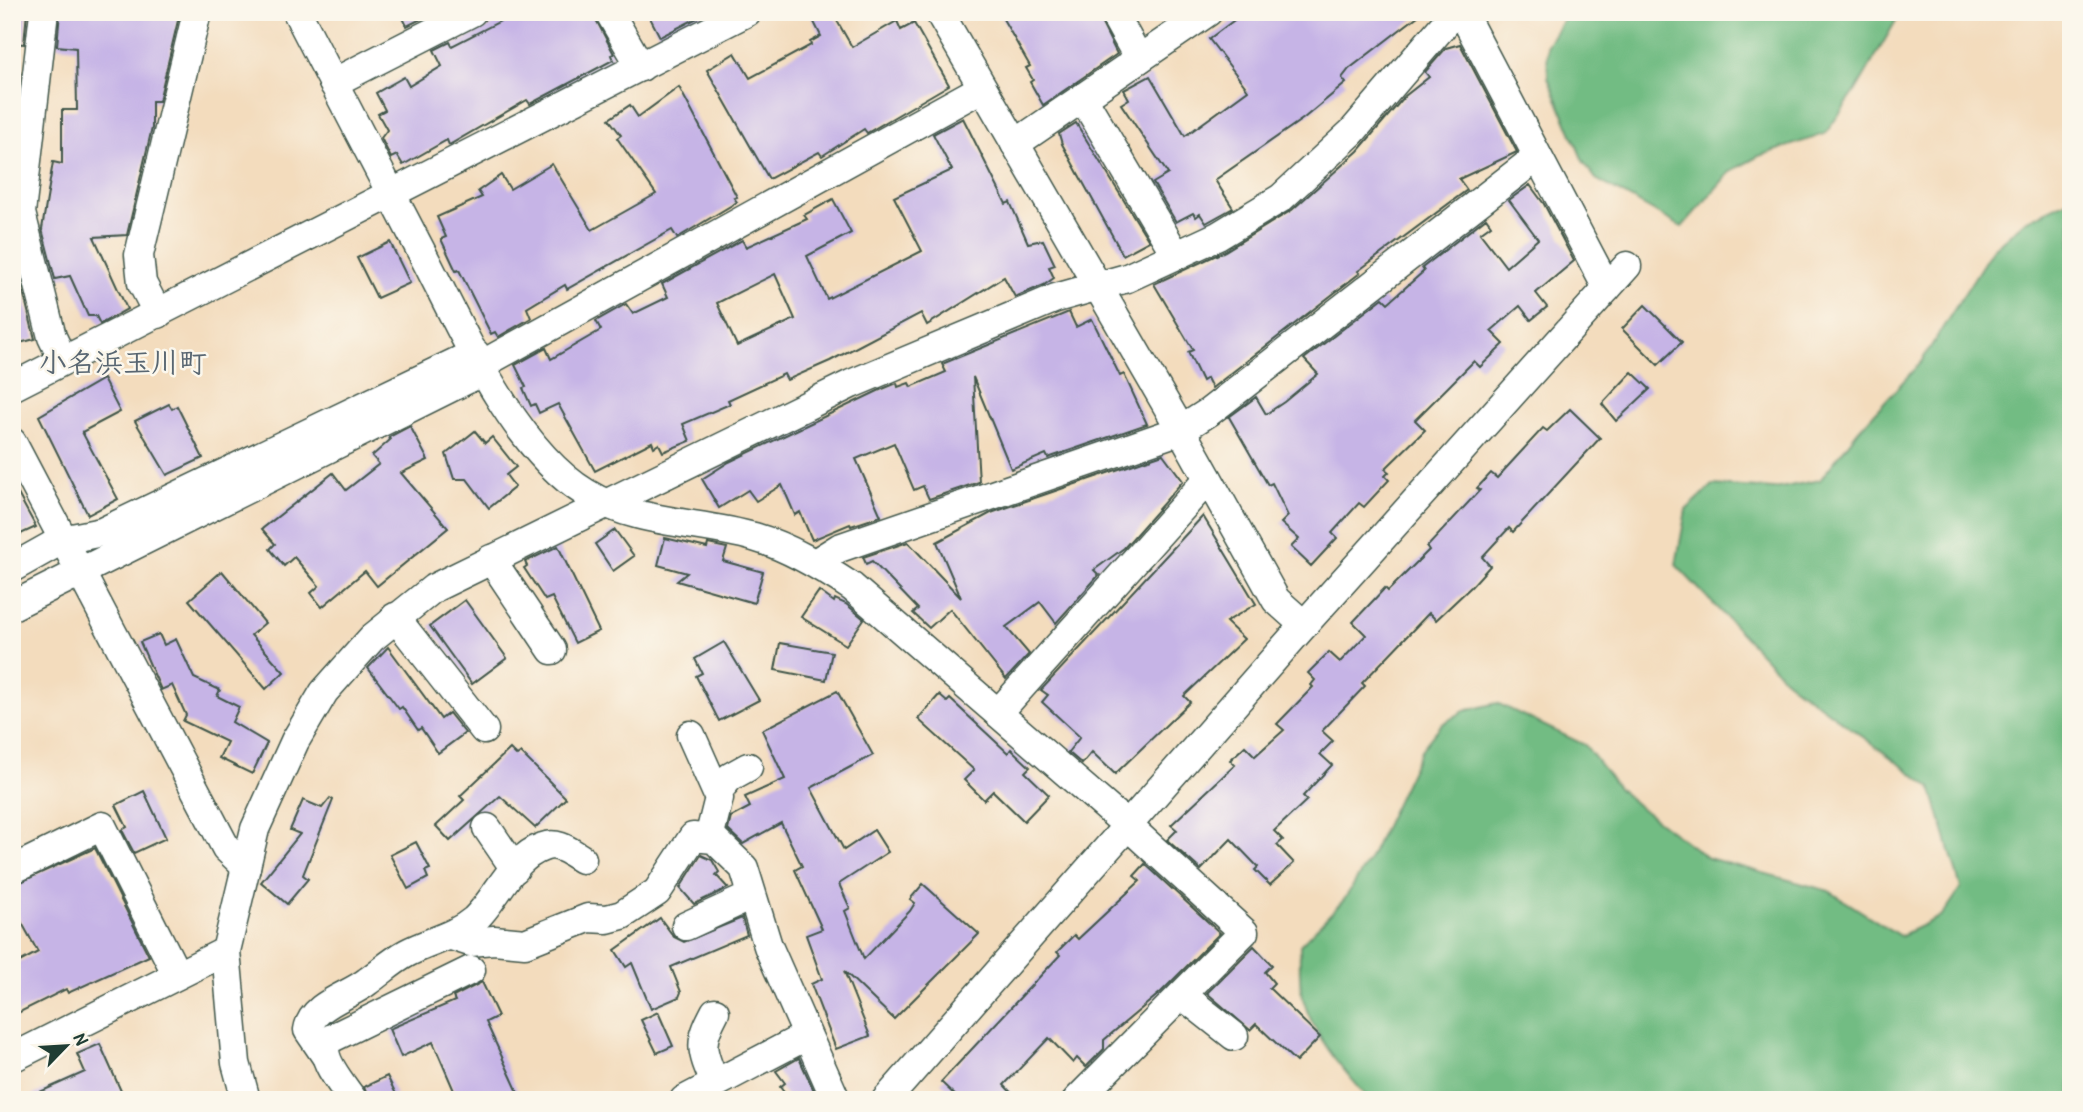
<svg xmlns="http://www.w3.org/2000/svg" width="2083" height="1112" viewBox="0 0 2083 1112" font-family="'Patrick Hand','Klee One',sans-serif">
<rect width="100%" height="100%" fill="#fbf7ec"/>
<filter id="ink" filterUnits="userSpaceOnUse"><feTurbulence type="fractalNoise" baseFrequency=".0143" numOctaves="2"/><feDisplacementMap in="SourceGraphic" scale="14" xChannelSelector="R" yChannelSelector="G"/><feConvolveMatrix kernelMatrix="1 2 1 2 8 2 1 2 1" color-interpolation-filters="sRGB"/></filter>
<filter id="wash" filterUnits="userSpaceOnUse"><feTurbulence type="fractalNoise" baseFrequency=".00686" numOctaves="4" result="noise"/><feDisplacementMap in="SourceGraphic" scale="28" xChannelSelector="R" yChannelSelector="G"/><feGaussianBlur stdDeviation="1.57" result="paint"/><feColorMatrix in="noise" values="0 0 0 0 0 0 0 0 0 0 0 0 0 0 0 0 0 1.4 0 .05"/><feComposite in="paint" operator="in"/></filter>
<g filter="url(#wash)">
<rect width="100%" height="100%" fill="#f3dcbd"/>
<g fill="#72bc83" stroke="#487c5c" stroke-width="2">
<path d="M1568 12H1901L1855 92 1825 134 1759 156 1731 171 1682 227 1596 179 1583 161 1548 77 1547 45Z"/>
<path d="M2071 199V1100H1370C1343 1070 1308 1031 1301 989 1299 975 1300 959 1300 945L1344 900 1369 860 1421 750 1441 725 1464 711 1497 703 1585 745 1619 789 1638 806 1708 858 1829 891 1900 936 1942 916 1961 888 1931 787 1787 681 1676 565 1686 510 1713 485 1774 489 1820 480 1858 431 1921 362 1992 250 2025 221Z"/>
</g>
<g id="blocks">
<g fill="#c6b4e6" fill-rule="evenodd">
<path d="M12 12H27L24 44 12 43Z"/>
<path d="M60 12H180L159 101H152V128L127 235 94 237 127 309 100 324 96 316H88L70 276 55 279 42 229 53 162 62 164V110H77L76 48 57 46Z"/>
<path d="M400 12H435L407 26Z"/>
<path d="M518 12H592L614 54 611 55 613 60 530 104 527 100 449 145 447 140 403 165 397 155 391 158 381 138 387 130 378 114 385 110 376 93 404 77 409 86 442 66 434 50 450 42 452 46Z"/>
<path d="M647 12H709L660 37Z"/>
<path d="M809 12H832L852 47 897 21 901 30 914 23 949 85 867 133 864 129 822 156 819 152 769 179 707 70 735 53 750 78 811 45 810 42 821 36Z"/>
<path d="M999 12H1096L1117 54 1043 105 1030 82 1033 80 1026 68 1030 66Z"/>
<path d="M1245 12H1423L1349 69 1342 78 1346 83 1304 118 1215 180 1233 208 1206 223 1200 214 1196 217 1193 213 1176 222 1153 183 1168 174 1121 104 1129 99 1124 90 1150 76 1185 136 1248 90 1209 39Z"/>
<path d="M1460 44 1517 152 1459 179 1467 190 1358 271 1360 273 1212 388 1207 378 1202 381 1188 352 1193 350 1154 284 1225 251 1292 210 1358 151 1405 96 1429 77 1425 72 1446 48Z"/>
<path d="M679 87 737 197 734 198 737 202 677 238 672 230 567 289 565 285 527 308 531 318 498 337 495 332 491 334 459 270 456 271 441 239 446 237 437 217 482 197 478 191 501 175 510 189 552 164 592 230 656 194 617 138 621 135 609 119 630 105 638 117Z"/>
<path d="M963 118 1006 204 1010 202 1028 243 1043 240 1055 265 1049 267 1054 278 1044 285 1015 297 1004 277 927 325 921 313 830 361 787 380 784 374 728 400 730 404 683 424 690 441 663 452 659 444 654 447 652 442 595 471 558 404 539 413 535 404 531 406 523 388 526 387 515 365 546 348 551 359 601 330 596 321 626 304 633 314 668 297 662 284 742 240 746 247 807 219 804 215 833 199 851 233 807 256 827 299 922 251 894 197 952 170 933 134ZM775 274 795 319 737 346 717 303Z"/>
<path d="M1076 123 1149 241 1123 255 1062 144 1059 134Z"/>
<path d="M1530 185 1544 204 1574 261 1536 293 1547 307 1531 320 1520 306 1491 331 1504 344 1480 367 1474 361 1415 420 1425 430 1385 469 1389 472 1385 476 1389 480 1364 507 1359 503 1332 533 1337 538 1311 566 1291 547 1299 539 1281 523 1288 516 1272 483 1268 485 1229 417 1256 397 1266 414 1284 402 1318 374 1304 359 1383 298 1388 303 1424 271 1422 268 1486 218 1491 225 1480 233 1506 267 1538 239 1509 200Z"/>
<path d="M390 242 410 283 377 298 357 258Z"/>
<path d="M12 247 35 339 12 345Z"/>
<path d="M1645 305 1682 342 1658 365 1622 329Z"/>
<path d="M1069 312 1076 327 1092 319 1120 376 1124 374 1147 424 1048 458 1046 454 1011 469 973 377 979 482 929 499 923 486 914 490 894 443 856 459 881 516 851 526 850 524 812 540 800 512 795 515 782 485 756 501 748 490 719 508 702 479 729 462 880 390 897 383 898 387 909 383 911 387 946 372 942 364Z"/>
<path d="M1632 372 1650 389 1616 421 1602 404Z"/>
<path d="M103 379 120 412 82 432 118 499 88 515 39 416Z"/>
<path d="M169 404 172 409 177 406 203 458 167 475 135 421Z"/>
<path d="M1570 409 1600 438 1513 532 1509 528 1482 557 1490 566 1471 587 1436 620 1429 613 1362 683 1365 686 1322 731 1333 741 1320 754 1332 765 1303 796 1307 800 1274 831 1283 840 1277 845 1294 863 1270 885 1255 870 1258 867 1231 839 1201 870 1167 840 1177 830 1171 825 1235 765 1230 760 1245 746 1255 756 1284 730 1277 724 1313 687 1311 685 1315 680 1308 673 1329 652 1340 662 1366 635 1353 622 1385 588 1388 591 1429 550 1427 547 1480 490 1477 488 1491 473 1497 478 1543 428 1547 431Z"/>
<path d="M410 426 428 460 401 473 448 528 377 586 365 571 322 607 311 593 319 586 294 557 284 566 270 549 275 544 262 529 333 473 346 490 379 464 372 456 390 440 389 437Z"/>
<path d="M475 431 485 443 492 437 516 467 506 475 515 487 489 508 467 479H454L446 454Z"/>
<path d="M1163 454 1183 481 1124 548 1094 570 1099 575 1056 623 1040 602 1006 627 1029 654 1006 679 950 609 929 628 913 613 918 609 872 561 866 564 863 557 908 542 961 598 937 542 991 513Z"/>
<path d="M12 483 36 527 12 538Z"/>
<path d="M1203 516 1256 604 1226 622 1244 639 1184 696 1190 702 1115 774 1092 752 1082 764 1068 752 1080 737 1042 702 1048 695 1041 690Z"/>
<path d="M615 530 634 556 613 571 595 544Z"/>
<path d="M665 538 707 548 708 544 727 548 723 561 763 572 754 603 677 581 687 573 658 565Z"/>
<path d="M558 546 599 631 575 643 552 597 545 600 524 568 527 566 525 562Z"/>
<path d="M222 571 265 623 251 635 284 672 266 689 189 600Z"/>
<path d="M819 591 834 602 835 599 846 604 864 619 846 645 801 617Z"/>
<path d="M465 600 507 658 472 684 430 626Z"/>
<path d="M159 634 164 645 176 639 194 678 220 690 217 696 239 707 232 722 267 743 252 774 219 758 227 742 183 721 186 715 172 685 161 690 140 642Z"/>
<path d="M724 642 759 700 719 721 696 676 702 673 695 659Z"/>
<path d="M780 643 832 652 826 680 775 670Z"/>
<path d="M388 647 441 719 449 713 465 733 438 753 421 728 418 730 402 707 399 709 368 668Z"/>
<path d="M837 691 873 755 811 788 844 850 874 830 888 852 839 884 850 908 845 911 864 959 910 911 915 903 910 899 923 884 979 934 894 1019 844 971 870 1036 836 1049 811 984 822 979 806 935 822 929 795 870 802 866 781 823 743 844 728 830 731 817 750 807 745 797 785 779 762 730Z"/>
<path d="M939 695 947 702 950 699 1008 753 1011 749 1030 767 1025 772 1049 795 1024 821 993 791 984 800 964 780 974 770 918 719Z"/>
<path d="M510 749 517 756 521 753 566 798 535 828 500 796 450 841 436 826 464 800 460 796Z"/>
<path d="M144 791 166 838 134 853 122 830 127 827 116 805Z"/>
<path d="M330 798 333 800 303 875 308 879 287 904 261 882 300 834 290 830 303 800 322 808Z"/>
<path d="M416 842 430 869 425 871 428 878 408 889 390 855Z"/>
<path d="M95 848 149 956 68 993 66 989 12 1016V966L38 952 12 905V886Z"/>
<path d="M701 855 712 860 719 872 716 875 728 888 694 904 680 888Z"/>
<path d="M1145 864 1220 933 1161 992 1104 1040V1049L1086 1067 1077 1058 1073 1063 1049 1038 1004 1085 1018 1100H960L941 1082 1060 955 1057 952 1074 935 1078 939 1140 881 1134 876Z"/>
<path d="M660 918 674 937 684 942 742 918 747 935 671 967 681 992 679 997 651 1009 632 963 626 967 615 950Z"/>
<path d="M1254 946 1272 965 1265 972 1274 983 1269 988 1320 1037 1296 1062 1256 1024 1250 1030 1207 993Z"/>
<path d="M482 982 498 1016 486 1022 518 1092 501 1100H458L433 1042 401 1057 389 1029 455 1001 453 997Z"/>
<path d="M658 1012 673 1046 657 1053 641 1020Z"/>
<path d="M100 1044 125 1100H22L85 1072 77 1054Z"/>
<path d="M799 1058 816 1095 810 1100H790L780 1087 785 1083 776 1071Z"/>
<path d="M387 1076 396 1094 383 1100H369L364 1087Z"/>
</g>
</g>
</g>
<g filter="url(#ink)">
<use href="#blocks" fill-opacity="0" stroke="#3f5549" stroke-width="2"/>
<g fill="none" stroke-linecap="round" stroke-linejoin="round">
<defs>
<g id="street">
<path d="M44 12 21 213 52 337 63 360"/>
<path d="M297 12C338 92 380 172 421 251 460 326 513 449 586 493 638 525 698 521 754 537 789 547 822 567 852 587L1127 825 1244 932 1077 1100"/>
<path d="M609 12 641 67"/>
<path d="M939 12 1181 430 1276 600 1304 625"/>
<path d="M1113 12 1139 59"/>
<path d="M1462 12 1607 288"/>
<path d="M333 83 472 12"/>
<path d="M1083 98 1176 255"/>
<path d="M1015 144 1208 12"/>
<path d="M158 314 142 283 139 255 197 12"/>
<path d="M481 365 982 88"/>
<path d="M12 387 747 12"/>
<path d="M12 442 226 848 246 867"/>
<path d="M491 559 552 650"/>
<path d="M815 563 839 548 1181 430 1209 412 1537 157"/>
<path d="M12 568 62 540 102 532 475 353"/>
<path d="M12 606 484 371"/>
<path d="M395 617 484 730"/>
<path d="M998 713 1208 479"/>
<path d="M691 735 719 798 709 838"/>
<path d="M718 791 730 777 748 767"/>
<path d="M487 828 515 869"/>
<path d="M12 870 102 826 177 975"/>
<path d="M686 926 751 896"/>
<path d="M451 936 470 942 494 940 525 943 588 918 607 919 622 915 657 892 693 837 714 839 744 868 768 946 836 1100"/>
<path d="M1182 995 1234 1036"/>
<path d="M325 1055 308 1030C312 1004 350 996 368 981 382 971 392 961 407 953 430 941 454 937 474 920 497 899 511 858 543 847 558 841 570 852 582 859"/>
<path d="M12 1058 226 951"/>
<path d="M715 1083C701 1050 698 1044 715 1012"/>
<path d="M246 1100 236 1063 226 951 255 829 295 741 324 692 372 638 434 588 851 384 1056 298 1127 278 1218 236 1281 198 1352 132 1455 12"/>
<path d="M353 1100C343 1085 317 1057 328 1040L471 970"/>
<path d="M684 1100 806 1036"/>
<path d="M886 1100 1304 625 1627 266"/>
</g>
</defs>
<use href="#street" stroke="#3f5549" stroke-width="31"/>
<use href="#street" stroke="#fff" stroke-width="28"/>
</g>
</g>
<g text-anchor="middle" dominant-baseline="central" stroke-width="5" stroke-linejoin="round" paint-order="stroke">
<g font-size="28" font-weight="bold" fill="#596772" stroke="#fbf7ec">
<text x="123" y="362">小名浜玉川町</text>
</g>
</g>
<rect width="2083" height="1112" fill="none" stroke="#fbf7ec" stroke-width="42"/>
<g transform="translate(66 1046) rotate(65)" stroke="#fbf7ec" stroke-width="5" paint-order="stroke">
<path d="M0-5L12 26L0 18L-12 26Z" fill="#1f3d34"/>
<text y="-10" font-size="19" font-weight="bold" text-anchor="middle" fill="#1f3d34">N</text>
</g>
</svg>
